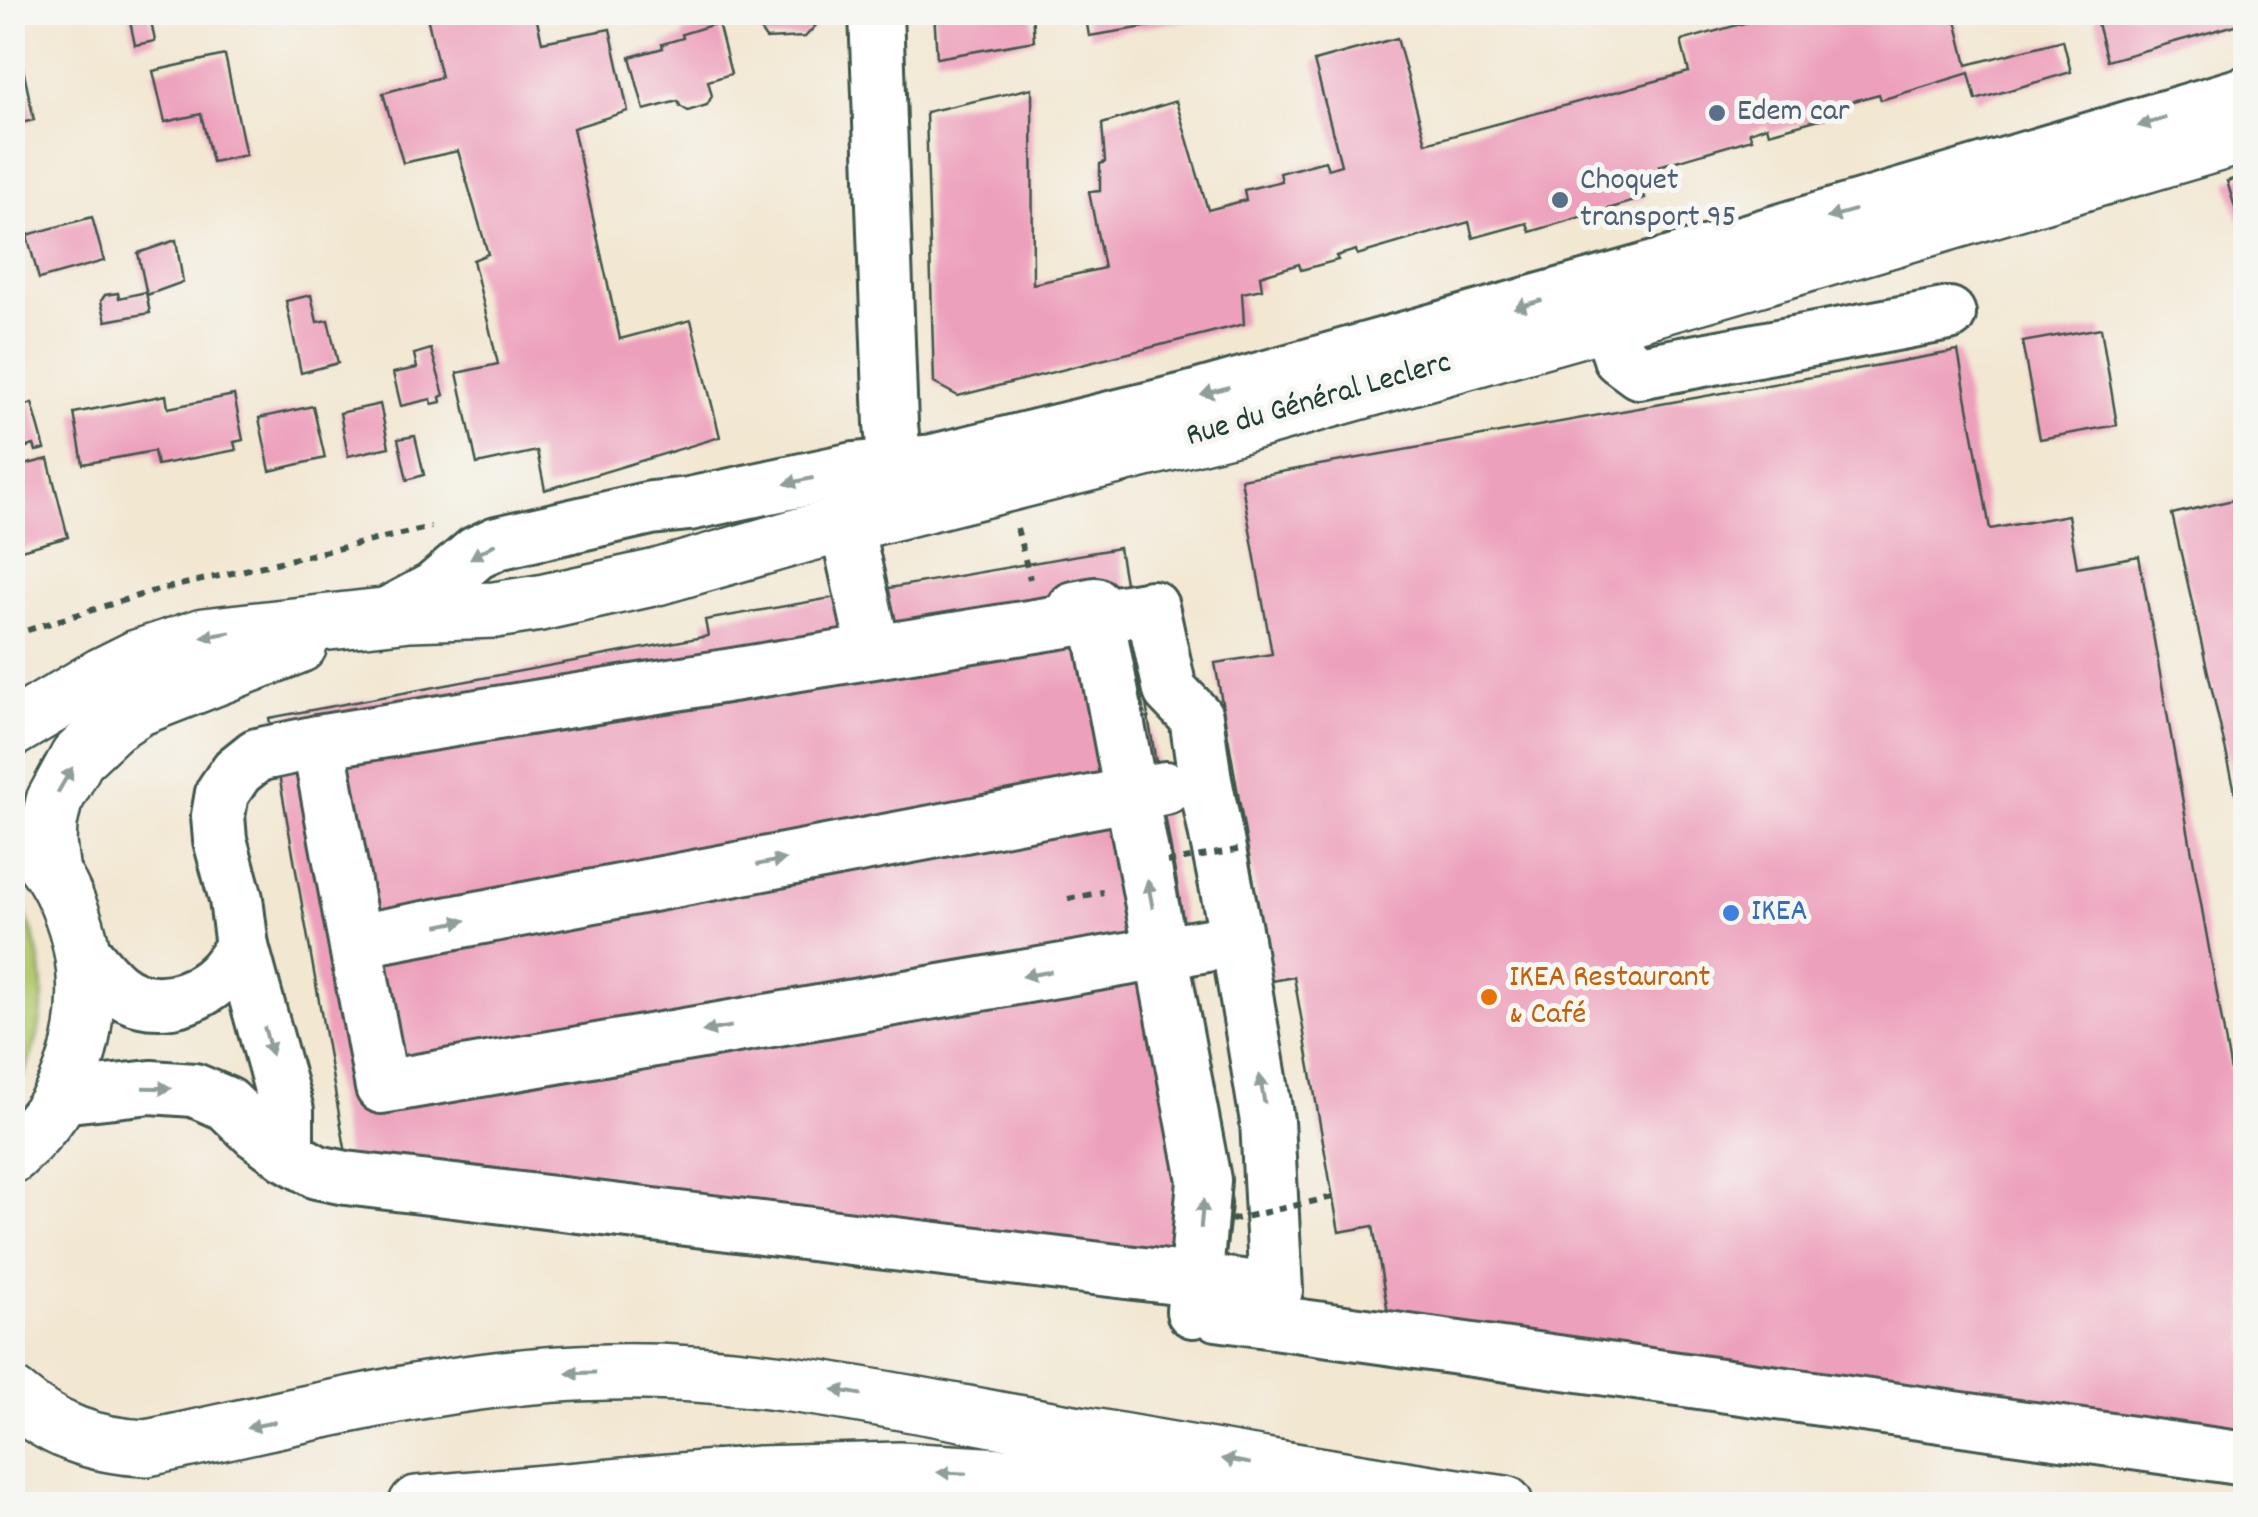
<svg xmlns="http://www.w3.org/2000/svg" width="2258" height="1517" viewBox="0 0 2258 1517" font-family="Dekko,sans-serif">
<rect width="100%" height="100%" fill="#f6f6f2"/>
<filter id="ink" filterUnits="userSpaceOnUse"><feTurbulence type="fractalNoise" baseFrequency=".01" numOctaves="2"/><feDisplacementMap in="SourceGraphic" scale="20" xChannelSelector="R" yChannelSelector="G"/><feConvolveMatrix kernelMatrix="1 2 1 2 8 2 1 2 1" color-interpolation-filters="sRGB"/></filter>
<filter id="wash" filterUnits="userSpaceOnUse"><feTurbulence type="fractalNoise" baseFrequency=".0048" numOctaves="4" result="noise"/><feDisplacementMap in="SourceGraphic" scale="40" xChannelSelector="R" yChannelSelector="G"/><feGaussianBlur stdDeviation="2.25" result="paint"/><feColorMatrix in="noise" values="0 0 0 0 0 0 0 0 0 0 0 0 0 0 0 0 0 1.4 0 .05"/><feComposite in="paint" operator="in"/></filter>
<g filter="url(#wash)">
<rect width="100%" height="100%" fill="#f2e7d1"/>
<path fill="#b5cb70" stroke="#6a8452" stroke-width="2.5" d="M13 892C52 955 53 1029 13 1092Z"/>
<g id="blocks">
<g fill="#eda0bc">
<path d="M128 12H149L155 41 135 45Z"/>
<path d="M426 12H535L542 42 610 29 628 111 573 128 620 339 691 320 720 437 545 490 537 451 477 464 457 373 498 364 473 260 488 254 458 151 403 163 383 93 441 77Z"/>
<path d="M773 12H818L819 22 805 37 766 39 762 33V27Z"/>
<path d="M934 12H1032L1034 41 937 58Z"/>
<path d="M1085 12H1219V15L1089 36Z"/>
<path d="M1783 12H1954L1967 65 2063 40 2071 72 1976 100 1969 73 1881 100 1879 94 1839 105 1841 113 1769 133 1767 126 1749 132 1752 139 1659 166 1662 182 1642 188 1645 198 1530 232 1527 223 1473 238 1469 222 1357 255 1356 250 1336 256 1338 260 1301 270 1299 264 1260 276 1262 289 1242 293 1244 324 958 396 934 383 926 112 1032 88 1033 284 1104 268 1089 192 1100 191V164L1105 162 1102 124 1176 101 1208 210 1246 200 1244 190 1282 181 1280 173 1325 161 1328 169 1341 165 1314 61 1397 38 1426 143 1689 72 1681 41Z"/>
<path d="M2094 12H2246V22L2107 61Z"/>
<path d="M718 23 731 74 708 81 712 96 707 105 688 111 680 106 678 101 644 110 630 57 663 48 662 44 683 38 682 34Z"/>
<path d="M225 55 246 155 212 162 201 114 165 122 153 71Z"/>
<path d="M21 59 34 120 12 125V61Z"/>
<path d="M2246 175V240L2245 241 2227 181Z"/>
<path d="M92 217 104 261 39 279 27 235Z"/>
<path d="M176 240 183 282 147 295 138 253Z"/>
<path d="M146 292 150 313 106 321 101 301 105 295 118 293 119 298Z"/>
<path d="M311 295 317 322 328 320 338 363 301 373 286 301Z"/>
<path d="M2101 328 2117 425 2040 439 2022 342Z"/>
<path d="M431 349 444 395 440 397 441 402 432 404 431 399 401 406 393 373 417 368 414 354Z"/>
<path d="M1958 351 1990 529 2068 515 2077 567 2139 556 2246 1156V1433L1390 1324 1373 1226 1339 1232 1294 977 1271 981 1215 663 1272 654 1241 479Z"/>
<path d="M20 388 25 406 32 403 45 449 36 451 34 445 12 451V389Z"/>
<path d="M166 395 168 408 234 395 243 440 234 442 236 450 157 465 154 451 83 464 74 413Z"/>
<path d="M380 404 389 447 348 456 340 413Z"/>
<path d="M313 406 325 458 270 471 259 418Z"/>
<path d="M415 436 424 475 407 480 398 439Z"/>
<path d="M48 459 68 537 21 550 12 520V468Z"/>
<path d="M2246 497V831H2244L2172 514Z"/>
<path d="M1119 548 1232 1203 1224 1271 348 1165 269 718 708 636 705 620Z"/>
</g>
</g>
</g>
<g filter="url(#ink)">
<use href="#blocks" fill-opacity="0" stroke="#3f564c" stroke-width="2.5"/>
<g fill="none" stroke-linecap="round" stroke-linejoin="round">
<defs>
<g id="minor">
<path d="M876 12 891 424 895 465 902 500"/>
<path d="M1609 321 1620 358 1639 372 1949 314"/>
<path d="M846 525 874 651"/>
<path d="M1074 608 1095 604 1204 1180 1193 1311"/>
<path d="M382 617 434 589 476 553 497 543 651 508 689 504 854 469 933 461 1189 399 1641 272 2246 93"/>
<path d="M318 742 382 1087 1237 940"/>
<path d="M356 941 1165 788"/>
<path d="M83 952C93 963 103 977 115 987 148 1014 196 1002 223 973 230 965 236 956 242 947"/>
<path d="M60 1097 151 1087 194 1090 227 1104 256 1132 287 1155 317 1172 346 1178 1276 1290 1267 1121 1237 940 1205 780 1196 717 1170 690 1152 607 318 742 257 755 237 771 222 793 218 816 220 840 236 899 242 947 287 1111V1155"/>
<path d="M1217 1314 2246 1459"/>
</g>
<g id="major">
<path d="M12 729 103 675 137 658 204 636 410 613 495 610 540 603 657 577 807 534 1237 426 1705 294 2246 135"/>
<path d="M52 873 48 843 49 823 54 801 78 757 112 725 138 708 299 645"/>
<path d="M12 1155C31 1137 48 1119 61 1096 97 1026 93 941 53 875 46 864 37 854 29 844"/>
</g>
<g id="highway">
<path d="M12 1396C53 1431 94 1446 147 1448 299 1417 452 1374 608 1372 742 1369 874 1397 1005 1421 1172 1450 1338 1480 1505 1504"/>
<path d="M417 1504 760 1474 899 1470 1039 1478 1281 1503"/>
</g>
</defs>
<use href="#minor" stroke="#3f564c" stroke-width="58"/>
<use href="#major" stroke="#3f564c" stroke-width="60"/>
<use href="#highway" stroke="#3f564c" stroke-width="60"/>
<g stroke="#3f564c" stroke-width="6" stroke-dasharray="8 8" stroke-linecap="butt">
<path d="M1017 528 1030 579"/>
<path d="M12 635 150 592 431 527"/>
<path d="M1068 899 1103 892"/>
</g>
<use href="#minor" stroke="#fff" stroke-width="52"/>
<use href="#major" stroke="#fff" stroke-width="55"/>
<use href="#highway" stroke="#fff" stroke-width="55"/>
<g stroke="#3f564c" stroke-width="6" stroke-dasharray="8 8" stroke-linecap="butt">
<path d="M1167 862 1248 848"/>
<path d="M1231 1220 1333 1197"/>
</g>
</g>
<defs><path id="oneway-solid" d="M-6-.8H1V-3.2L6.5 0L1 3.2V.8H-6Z" transform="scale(2.5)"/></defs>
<g fill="#8f9e9a">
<use href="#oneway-solid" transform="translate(2152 122) rotate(163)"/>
<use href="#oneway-solid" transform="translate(1841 214) rotate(164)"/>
<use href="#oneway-solid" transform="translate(1528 304) rotate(164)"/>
<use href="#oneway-solid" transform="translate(1215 391) rotate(164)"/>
<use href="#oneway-solid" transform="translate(799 481) rotate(168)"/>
<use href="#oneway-solid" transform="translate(483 551) rotate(150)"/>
<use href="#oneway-solid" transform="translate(216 635) rotate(170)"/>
<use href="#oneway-solid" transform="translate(65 780) rotate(-60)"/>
<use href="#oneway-solid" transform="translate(771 862) rotate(-11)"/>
<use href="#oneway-solid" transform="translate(1150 894) rotate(-101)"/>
<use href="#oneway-solid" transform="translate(452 923) rotate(-11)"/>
<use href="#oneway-solid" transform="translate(1037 974) rotate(170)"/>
<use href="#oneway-solid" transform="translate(717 1029) rotate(170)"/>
<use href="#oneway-solid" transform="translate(268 1041) rotate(75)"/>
<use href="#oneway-solid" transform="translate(157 1088) rotate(1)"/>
<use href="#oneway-solid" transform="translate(1262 1089) rotate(-100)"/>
<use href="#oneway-solid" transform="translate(1202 1214) rotate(-85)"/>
<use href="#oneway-solid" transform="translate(581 1373) rotate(178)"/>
<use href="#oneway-solid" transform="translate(847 1392) rotate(-170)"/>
<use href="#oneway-solid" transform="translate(261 1425) rotate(168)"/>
<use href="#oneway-solid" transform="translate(1236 1461) rotate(-170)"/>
<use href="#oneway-solid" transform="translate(952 1473) rotate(-177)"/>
</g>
</g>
<g fill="#5c6f8a" stroke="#f6f6f2" stroke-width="4">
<circle cx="1717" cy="113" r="10"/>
<circle cx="1560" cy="200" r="10"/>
</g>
<circle fill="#3f7fe0" stroke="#f6f6f2" stroke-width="4" cx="1731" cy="913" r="10"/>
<circle fill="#e8710a" stroke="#f6f6f2" stroke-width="4" cx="1489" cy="997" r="10"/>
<g text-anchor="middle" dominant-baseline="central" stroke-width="10" stroke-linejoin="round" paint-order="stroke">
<g font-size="32" fill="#4e5e75" stroke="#f6f6f2" text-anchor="start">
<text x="1737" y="113">Edem car</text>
<text x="1580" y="182">Choquet<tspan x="1580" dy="37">transport 95</tspan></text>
</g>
<g font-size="32" fill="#1f3d34" stroke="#f6f6f2">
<text transform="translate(1319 401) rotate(-16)">Rue du Général Leclerc</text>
</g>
<g font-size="32" fill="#366cbe" stroke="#f6f6f2" text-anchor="start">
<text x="1751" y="913">IKEA</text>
</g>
<g font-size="32" fill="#c56008" stroke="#f6f6f2" text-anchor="start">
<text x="1509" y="979">IKEA Restaurant<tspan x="1509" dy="37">&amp; Café</tspan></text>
</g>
</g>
<rect width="2258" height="1517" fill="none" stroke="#f6f6f2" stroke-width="50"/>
</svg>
